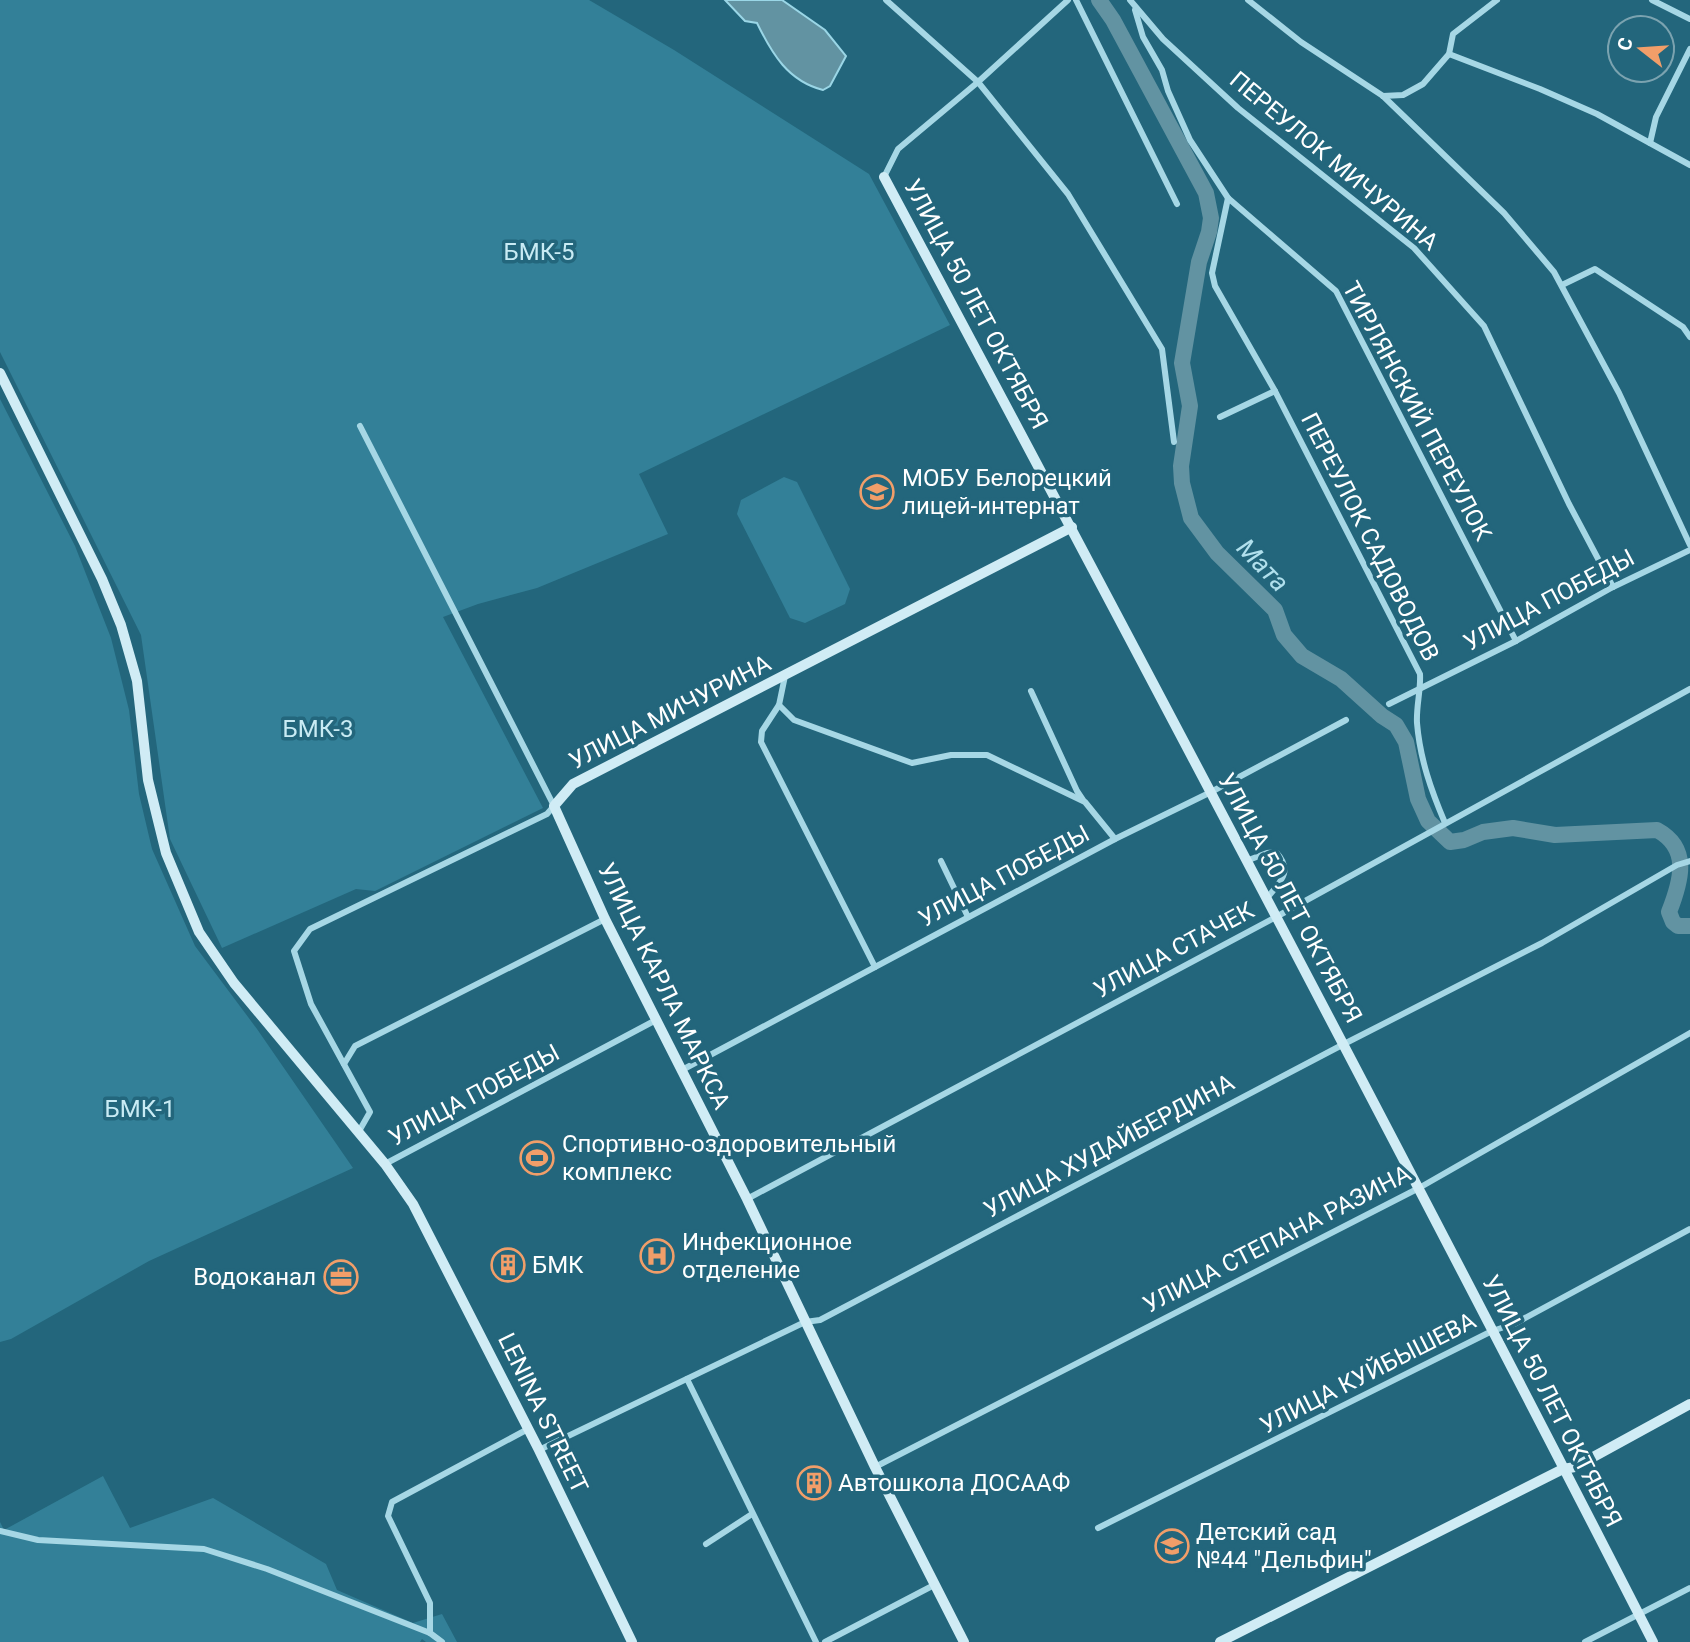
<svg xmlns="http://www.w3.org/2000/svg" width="1690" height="1642" viewBox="0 0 1690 1642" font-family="Roboto,sans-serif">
<rect width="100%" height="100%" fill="#23667c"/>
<g fill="#338098">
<path d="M0 0H589L674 50 869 174 950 325 639 474 668 534 537 588 478 604 443 617 543 808 375 891 356 889 222 948 170 839 141 635 0 352Z"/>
<path d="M0 399 75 546 111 638 129 710 139 794 152 849 195 946 257 1029 353 1168 149 1261 11 1339 0 1342Z"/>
<path d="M784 477 797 482 850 589 845 604 805 623 790 618 737 514 741 500Z"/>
<path d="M103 1476 130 1528 213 1498 326 1564 337 1590 413 1623 442 1614 457 1642H426L422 1639 420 1642H0V1522L4 1530Z"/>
</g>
<path fill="#6293a2" stroke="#9ad6e6" stroke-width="2" d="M725 0H782L825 30 846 56 830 86 823 90C788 81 772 54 757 23L745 21Z"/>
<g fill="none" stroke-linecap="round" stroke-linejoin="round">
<path stroke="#6293a2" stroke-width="16" d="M1099 0 1113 20 1206 193 1211 218 1209 232 1199 262 1182 363 1190 406 1181 466 1182 483 1191 518 1217 553 1275 610 1284 635 1302 656 1341 679 1382 716 1396 725 1406 742 1418 799 1428 821 1450 842 1464 840 1483 832 1513 828 1555 835 1657 830C1690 848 1682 879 1669 912L1673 922 1678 926H1690"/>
<g stroke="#a6d7e5" stroke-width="6">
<path d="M886 0 978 82 1068 194 1162 349 1174 442"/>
<path d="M1076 0 1177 204"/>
<path d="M1130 0 1163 39 1238 108 1414 248 1484 326 1569 504 1613 587"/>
<path d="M1248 0 1301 42 1383 96 1504 213 1554 272 1619 393 1690 545"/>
<path d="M1652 0 1690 19"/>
<path d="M1135 10 1143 37 1162 70 1168 91 1190 140 1228 198 1336 291 1516 641"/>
<path d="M1449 54 1540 89 1597 114 1690 165"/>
<path d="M1383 96 1403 95 1423 84 1449 54 1453 34 1497 0"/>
<path d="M1650 143 1656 117 1690 49"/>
<path d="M884 177 898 149 978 82 1068 0"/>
<path d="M1228 198 1212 273 1215 286 1275 391 1420 674C1421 690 1416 707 1417 723 1420 759 1431 790 1445 823"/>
<path d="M1562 285 1595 269 1683 327 1690 337"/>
<path d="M1220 417 1275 391"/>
<path d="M785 676 779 705 762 731 761 742 875 967"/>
<path d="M1031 691 1077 791 1083 800"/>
<path d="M1389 704 1516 641 1613 587 1690 550"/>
<path d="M779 705 794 720 912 763 951 755H987L1085 802 1115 839"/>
<path d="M941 861 968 917"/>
<path d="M1246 861 1267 853 1276 852C1294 872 1280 882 1266 899"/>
<path d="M344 1064 355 1046 605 919"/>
<path d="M682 1070 1115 839 1211 792 1346 720"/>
<path d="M358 1133 370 1112 311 1004 294 951 310 929 547 814 554 806 360 426"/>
<path d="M385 1164 656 1020"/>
<path d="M747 1199 1276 917 1690 689"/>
<path d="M687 1379 816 1642"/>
<path d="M539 1450 805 1322 820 1320 1344 1044 1542 943 1677 865 1690 861"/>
<path d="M875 1467 1419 1188 1690 1033"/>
<path d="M1098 1528 1492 1331 1514 1324 1690 1229"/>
<path d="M0 1531 38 1540 204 1549 267 1569 430 1633 442 1642"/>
<path d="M706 1544 752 1514"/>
<path d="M430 1633V1603L388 1516 392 1502 528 1429"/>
<path d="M825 1642 936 1584"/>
<path d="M1585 1642 1690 1588"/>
</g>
<g stroke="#d0ecf5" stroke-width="10">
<path d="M884 177C1144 664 1402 1151 1653 1642"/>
<path d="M0 373 102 579 121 625 137 681 148 780 166 853 199 932 234 983 385 1164 413 1204 539 1450 632 1642"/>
<path d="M964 1642 875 1467 747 1199 605 919 554 806 573 784 1072 527"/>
<path d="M1220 1642 1563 1469 1575 1467 1690 1404"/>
</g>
</g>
<defs>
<symbol id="school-ring" viewBox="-11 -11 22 22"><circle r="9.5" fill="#23667c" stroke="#f19e69" stroke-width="1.5"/><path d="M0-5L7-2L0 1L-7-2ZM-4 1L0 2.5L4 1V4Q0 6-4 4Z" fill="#f19e69"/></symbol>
<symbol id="stadium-ring" viewBox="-11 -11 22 22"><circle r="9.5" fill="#23667c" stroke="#f19e69" stroke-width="1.5"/><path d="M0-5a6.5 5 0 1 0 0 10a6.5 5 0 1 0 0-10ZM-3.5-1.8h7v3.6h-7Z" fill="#f19e69"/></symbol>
<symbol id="hospital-ring" viewBox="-11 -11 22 22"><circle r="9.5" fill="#23667c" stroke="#f19e69" stroke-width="1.5"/><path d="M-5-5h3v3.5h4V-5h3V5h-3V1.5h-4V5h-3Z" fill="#f19e69"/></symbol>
<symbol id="building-ring" viewBox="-11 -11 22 22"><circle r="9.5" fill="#23667c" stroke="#f19e69" stroke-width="1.5"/><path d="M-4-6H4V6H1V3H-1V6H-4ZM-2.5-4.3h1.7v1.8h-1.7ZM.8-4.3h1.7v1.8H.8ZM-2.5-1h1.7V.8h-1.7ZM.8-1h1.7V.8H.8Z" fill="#f19e69"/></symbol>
<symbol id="office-ring" viewBox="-11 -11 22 22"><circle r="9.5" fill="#23667c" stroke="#f19e69" stroke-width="1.5"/><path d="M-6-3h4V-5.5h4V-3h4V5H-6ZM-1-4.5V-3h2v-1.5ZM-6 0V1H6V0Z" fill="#f19e69"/></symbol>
</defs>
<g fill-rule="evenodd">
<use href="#school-ring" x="858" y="473" width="38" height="38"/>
<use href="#stadium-ring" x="518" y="1139" width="38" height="38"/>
<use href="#hospital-ring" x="638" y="1237" width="38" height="38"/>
<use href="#building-ring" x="489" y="1246" width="38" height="38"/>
<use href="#office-ring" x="322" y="1258" width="38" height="38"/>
<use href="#building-ring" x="795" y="1464" width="38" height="38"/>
<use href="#school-ring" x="1153" y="1527" width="38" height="38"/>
</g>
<g text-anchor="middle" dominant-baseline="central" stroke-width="7" stroke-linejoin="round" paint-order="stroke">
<g font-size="24" fill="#fff" stroke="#23667c">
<text transform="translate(1334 161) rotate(40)">ПЕРЕУЛОК МИЧУРИНА</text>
<text transform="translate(976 304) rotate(62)">УЛИЦА 50 ЛЕТ ОКТЯБРЯ</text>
<text transform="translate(1417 411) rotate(62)">ТИРЛЯНСКИЙ ПЕРЕУЛОК</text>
<text transform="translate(1370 537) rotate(63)">ПЕРЕУЛОК САДОВОДОВ</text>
<text transform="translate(1549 600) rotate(-28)">УЛИЦА ПОБЕДЫ</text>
<text transform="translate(670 712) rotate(-27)">УЛИЦА МИЧУРИНА</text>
<text transform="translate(1004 876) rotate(-28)">УЛИЦА ПОБЕДЫ</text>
<text transform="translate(1290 898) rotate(62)">УЛИЦА 50 ЛЕТ ОКТЯБРЯ</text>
<text transform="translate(1174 950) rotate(-28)">УЛИЦА СТАЧЕК</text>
<text transform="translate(664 986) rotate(64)">УЛИЦА КАРЛА МАРКСА</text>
<text transform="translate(474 1095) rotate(-28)">УЛИЦА ПОБЕДЫ</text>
<text transform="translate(1109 1146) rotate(-28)">УЛИЦА ХУДАЙБЕРДИНА</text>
<text transform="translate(1277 1239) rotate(-27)">УЛИЦА СТЕПАНА РАЗИНА</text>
<text transform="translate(1368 1373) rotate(-27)">УЛИЦА КУЙБЫШЕВА</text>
<text transform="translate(1552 1401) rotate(63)">УЛИЦА 50 ЛЕТ ОКТЯБРЯ</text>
<text transform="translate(543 1413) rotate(64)">LENINA STREET</text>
</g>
<g font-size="24" fill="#c9ebf4" stroke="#23667c">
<text x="539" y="252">БМК-5</text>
<text x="318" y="729">БМК-3</text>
<text x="140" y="1109">БМК-1</text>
</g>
<g font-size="24" fill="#fff" stroke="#23667c" text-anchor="start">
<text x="902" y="478">МОБУ Белорецкий<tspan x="902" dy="28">лицей-интернат</tspan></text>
<text x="562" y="1144">Спортивно-оздоровительный<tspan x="562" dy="28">комплекс</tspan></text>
<text x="682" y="1242">Инфекционное<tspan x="682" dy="28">отделение</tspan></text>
<text x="532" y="1265">БМК</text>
<text x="316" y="1277" text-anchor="end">Водоканал</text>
<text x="838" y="1483">Автошкола ДОСААФ</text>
<text x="1196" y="1532">Детский сад<tspan x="1196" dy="28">№44 "Дельфин"</tspan></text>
</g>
<g font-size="26" font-style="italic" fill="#b1e0ed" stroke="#23667c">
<text transform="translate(1263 565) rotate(46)">Мата</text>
</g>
</g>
<g transform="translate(1641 49) rotate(287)"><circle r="33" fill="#23667c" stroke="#7ba3b0" stroke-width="2"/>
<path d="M0-5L12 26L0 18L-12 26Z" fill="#f19e69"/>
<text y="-10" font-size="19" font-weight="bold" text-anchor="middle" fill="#ffffff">С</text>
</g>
</svg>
